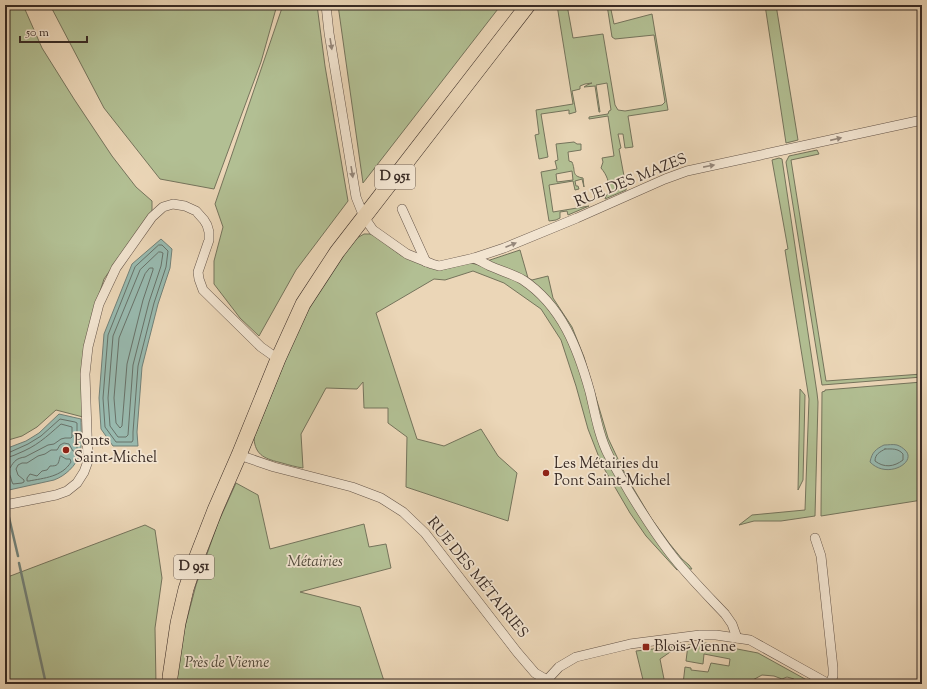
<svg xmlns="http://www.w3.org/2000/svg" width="927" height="689" viewBox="0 0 927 689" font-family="'Sorts Mill Goudy',serif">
<rect width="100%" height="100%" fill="#ebd6b7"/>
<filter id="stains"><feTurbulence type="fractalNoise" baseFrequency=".005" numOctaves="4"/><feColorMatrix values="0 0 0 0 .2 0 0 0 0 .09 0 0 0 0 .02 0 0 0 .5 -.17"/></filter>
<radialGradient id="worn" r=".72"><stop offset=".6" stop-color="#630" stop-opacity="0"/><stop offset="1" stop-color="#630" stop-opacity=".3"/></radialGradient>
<g fill="#b2bf93" stroke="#75745c" fill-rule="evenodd">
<path d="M5 5H23L42 48 74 99 112 156 136 187 152 201V211L104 279 91 320 83 417 56 410 37 427 22 436 5 441Z"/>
<path d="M50 5H277L261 62 214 189 160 179 104 108Z"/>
<path d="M283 5H317L325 66 348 201 296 270 259 336 240 318 214 284V261L223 227 215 204Z"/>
<path d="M338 5H501L363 183Z"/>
<path d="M557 5H567L573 38 603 34 615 105 618 110 625 111 662 105 665 102 654 35 615 39 612 37 607 5H610L614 24 652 14 668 110 628 116 633 147 625 148 623 134H618L621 148 619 149 624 176 627 186 626 190 605 199 606 196 610 191C609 182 607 175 601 168L603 162 602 158 614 156 608 116 589 119V117L608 114 609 111 611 110 607 83 596 85 600 112H599L595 86 584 87 587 85 592 83 585 84 580 86V89L572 91 576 112 569 114V110L541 114 548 157 539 159 535 135 539 134 536 110 573 104Z"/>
<path d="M765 5H776L798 140 786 143Z"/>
<path d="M574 142 577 144H581V150L568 152 569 161 572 162C576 171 571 176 583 178L584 187 582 179 575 181 576 186H578L579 189 575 190 573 181 549 185 553 212 589 206 568 215 567 211 560 212V218L556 220 549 221 541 172 557 169 555 161 558 160 556 144ZM572 171 573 180 557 182 556 174Z"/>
<path d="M817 150 819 154 791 160 826 381 922 374V377L822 385 786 162 789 156Z"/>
<path d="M779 158 782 159 817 393 818 402 815 516 781 521H754L739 525 752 515 805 510 809 399 785 250 788 249 772 160Z"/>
<path d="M364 234H370L375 236 402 256 441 270 470 263 481 265 521 282 555 314 578 362 598 435 680 568 677 570 646 536 630 513 602 465 588 429 576 386 561 340 541 309 504 283 473 271 445 280 434 279 376 313 417 439 444 446 481 429 498 456 517 473 508 521 406 487 407 437 388 423V408H364L363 382 357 389 326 388 301 434 303 468C296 467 289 465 282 463 266 459 255 456 254 438L291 346 315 296 352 243 357 238Z"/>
<path d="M520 250 528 278 532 280 548 276 553 298 572 327 584 357 608 438 626 476 651 518 669 543 682 559 689 565 692 569H687L658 534 607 446 595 406 553 305 487 261Z"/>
<path d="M922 382V500L821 516 822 392 825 391V390Z"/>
<path d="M800 389 805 395 803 480 798 490Z"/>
<path d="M236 483 258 495 270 549 364 524 369 547 386 544 391 568 300 592 360 607 385 684H176L182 638 196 585 218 523Z"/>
<path d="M145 525 155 530 162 578 155 628 156 684H5V578Z"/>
<path d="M706 643 758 653 814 684H797L794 679 787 677 782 679 774 676 762 675 749 682V684H666L674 681 683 684 685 667 691 668V670L708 672 711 663 729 666 730 659 704 654 703 664 686 661 688 645Z"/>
<path d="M679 646 660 659 665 684H644L636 651Z"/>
</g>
<g fill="#98b9ae" stroke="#728077">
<path d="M161 239 172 249 170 268 158 304 142 367 137 432 138 446H113L101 429 99 398 104 334 132 264Z"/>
<path d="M59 414 81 419C81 427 82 448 80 454 76 466 65 476 54 480L9 490 5 463V449L26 441 39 433Z"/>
<path d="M884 445C888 445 893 444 897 445 900 446 903 448 905 450 918 462 887 480 870 462 872 452 876 449 884 445Z"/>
</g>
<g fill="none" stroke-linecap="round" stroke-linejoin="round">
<g stroke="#687269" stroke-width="1">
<path d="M159 245H162L168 251 166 267 154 303 138 366 133 432V440L132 442H116L105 427 103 398 108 335 135 267Z"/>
<path d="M159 252H161L163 253 161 266 149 302 133 365 128 435 126 437H118L110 426 108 398 113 336 140 270Z"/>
<path d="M150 268H153V270L143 300 127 364 122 426 120 428 116 423 114 398 119 338 145 274Z"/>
<path d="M885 449C892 449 898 448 903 454V460C894 467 884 468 875 461 875 454 880 452 885 449Z"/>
<path d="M5 453H8L28 444 41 436 60 419 75 422 77 423V450L76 452 73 451 69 444 64 443 60 445 57 450H51L45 454 38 456 27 463H22L18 465 16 469 18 475 24 480V482L22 483 13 484C10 479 12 473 5 473"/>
<path d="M61 456 66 459H70L71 462C62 477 44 478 29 481H27V478L30 474 37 476 42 471 47 470 50 466C58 466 58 465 60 457Z"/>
<path d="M5 458C9 457 13 456 17 454 37 446 45 438 61 424L72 427V437L71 438H65L61 439 54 444 48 445 25 457C17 458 14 461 10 468H5"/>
</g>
<g stroke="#728077" stroke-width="2.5">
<path d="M7 509 18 556"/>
<path d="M19 563 46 684"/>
</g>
<defs>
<g id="street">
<path d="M326 5 329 33 356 197 364 217 373 230 407 254 432 264 439 266 474 258 504 248 577 218 665 179 687 171 922 120"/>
<path d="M402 209 426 262"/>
<path d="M474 258C479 260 484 263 490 266 501 271 513 274 523 280 562 306 578 349 590 392 595 413 599 437 609 456 616 469 623 481 630 493 644 516 658 538 674 558 690 578 708 596 725 614L732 624 737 638"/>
<path d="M239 455 274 467 352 487 381 498 403 512 425 533 517 652 535 673 547 680 548 684"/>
<path d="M5 505 56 495 67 491 77 483 84 472 88 461 85 374 88 347 99 304 116 268 152 217 163 207 173 204 185 206 196 211 204 220 207 225 209 232V240L198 272 199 279 203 290 261 347 278 359"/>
<path d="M815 538 821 556 833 668V676L830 684"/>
<path d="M547 680 559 667 576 657 630 644 700 635H716L750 640 829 684"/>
</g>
<path id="primary" d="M170 684V677L178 623 186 589 196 559 215 510 239 455 278 359 303 304 337 252 528 5"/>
</defs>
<use href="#street" stroke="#655549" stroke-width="10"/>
<use href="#primary" stroke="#382a24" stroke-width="16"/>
<use href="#street" stroke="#f2e4d0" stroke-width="9"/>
<use href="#primary" stroke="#ebd6b7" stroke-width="15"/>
</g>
<defs><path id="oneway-solid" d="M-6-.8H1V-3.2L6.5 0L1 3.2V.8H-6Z"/></defs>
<g fill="#95877a">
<use href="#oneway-solid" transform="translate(331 44) rotate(81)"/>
<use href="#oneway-solid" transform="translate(836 139) rotate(-13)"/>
<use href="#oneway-solid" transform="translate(709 166) rotate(-11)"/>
<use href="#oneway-solid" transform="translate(352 172) rotate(81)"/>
<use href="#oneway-solid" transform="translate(511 245) rotate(-22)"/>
</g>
<g fill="#8f2418" stroke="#f2e4d0" stroke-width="1.5">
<circle cx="66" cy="450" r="4"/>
<circle cx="546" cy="473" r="4"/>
<rect x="642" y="643" width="8" height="8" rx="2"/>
</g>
<g text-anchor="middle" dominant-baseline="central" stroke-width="3.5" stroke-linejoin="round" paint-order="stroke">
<g fill="#f2e4d0" stroke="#706258" stroke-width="1">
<rect x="375" y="165" width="40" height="24" rx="3"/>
<rect x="174" y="555" width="40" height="24" rx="3"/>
</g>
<g font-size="14" font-weight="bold" fill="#382a24">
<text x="395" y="177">D 951</text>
<text x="194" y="567">D 951</text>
</g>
<g font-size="15" fill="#382a24" stroke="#f2e4d0">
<text transform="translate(631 181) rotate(-22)">RUE DES MAZES</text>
<text transform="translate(477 578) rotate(51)">RUE DES MÉTAIRIES</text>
</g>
<g font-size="15" fill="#382a24" stroke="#f2e4d0" text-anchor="start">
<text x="74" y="441">Ponts<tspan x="74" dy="17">Saint-Michel</tspan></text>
<text x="554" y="464">Les Métairies du<tspan x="554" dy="17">Pont Saint-Michel</tspan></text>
<text x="654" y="647">Blois-Vienne</text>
</g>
<g font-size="15" font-style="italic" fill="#50483a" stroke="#f2e4d0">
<text x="315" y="562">Métairies</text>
<text x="227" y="663">Près de Vienne</text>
</g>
</g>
<rect width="927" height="689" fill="none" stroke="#ebd6b7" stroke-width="20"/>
<rect x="6" y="6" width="915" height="677" fill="none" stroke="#382a24" stroke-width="2"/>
<rect x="10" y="10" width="907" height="669" fill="none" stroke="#382a24"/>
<path d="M20 36v6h67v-6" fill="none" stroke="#382a24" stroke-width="2"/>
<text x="26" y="36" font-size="12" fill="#382a24" stroke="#f2e4d0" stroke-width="3" paint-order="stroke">50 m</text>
<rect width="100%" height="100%" filter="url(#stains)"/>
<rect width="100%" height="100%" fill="url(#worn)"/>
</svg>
